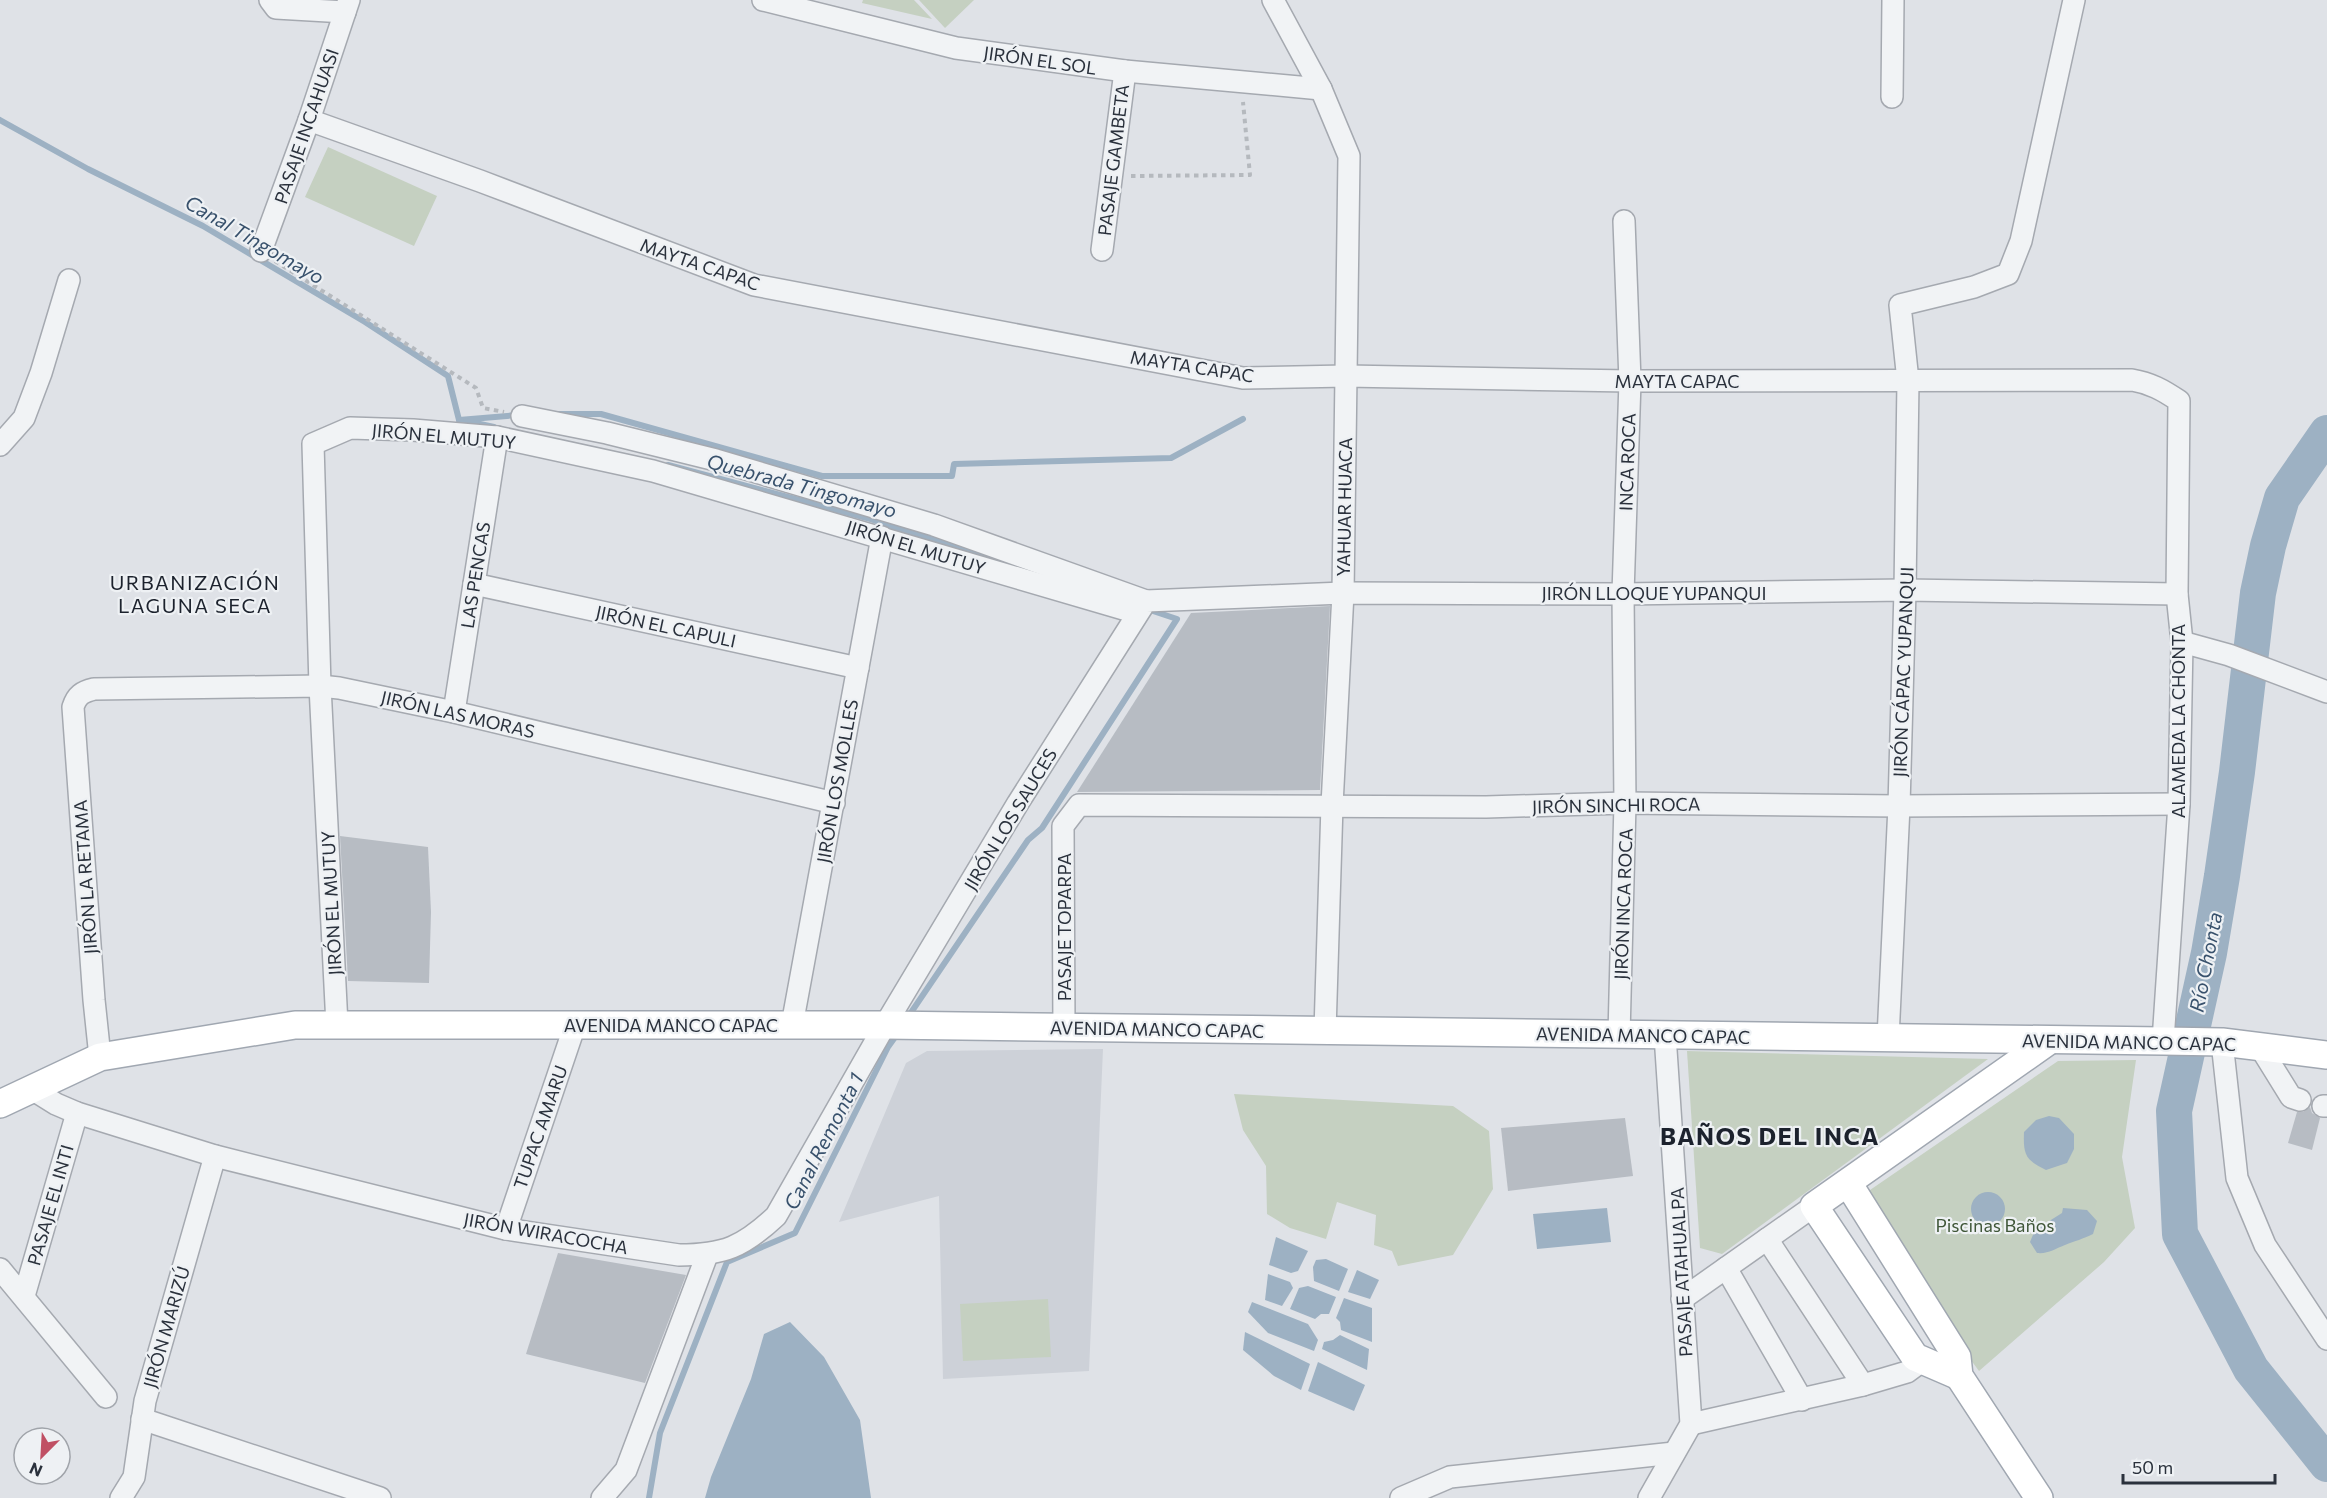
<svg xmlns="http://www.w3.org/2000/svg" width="2327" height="1498" viewBox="0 0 2327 1498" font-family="Commissioner,sans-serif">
<rect width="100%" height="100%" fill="#dfe2e7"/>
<path fill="#cdd1d8" d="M1103 1049 1089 1371 943 1379 939 1196 839 1222 906 1063 927 1051Z"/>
<g fill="#c5d0c1">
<path d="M863 0H914L932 19 862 3Z"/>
<path d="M919 0H974L945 28Z"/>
<path d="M328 147 437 196 414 246 305 197Z"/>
<path d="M1687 1051 1988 1059 1722 1254 1700 1248Z"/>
<path d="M2136 1060 2122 1157 2135 1228 2104 1262 1979 1371 1854 1201 2058 1061Z"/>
<path d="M1234 1094 1453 1106 1489 1131 1493 1189 1453 1255 1398 1266 1392 1251 1374 1245 1376 1215 1337 1202 1326 1239 1290 1228 1267 1214 1266 1166 1243 1130Z"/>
<path d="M1048 1299 1051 1357 963 1361 960 1304Z"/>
</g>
<g fill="#9db1c3">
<path d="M2049 1116 2059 1118 2074 1134V1149L2067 1163 2046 1170C2026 1160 2023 1156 2024 1132L2036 1120Z"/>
<circle cx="1988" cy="1209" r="17"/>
<path d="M1607 1208 1611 1242 1537 1249 1533 1214Z"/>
<path d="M2063 1208 2087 1210 2097 1221 2093 1234C2083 1239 2075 1241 2065 1245 2054 1249 2049 1254 2037 1253L2030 1242 2035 1230 2062 1213Z"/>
<path d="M1276 1237 1308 1251 1298 1271 1291 1273 1269 1265Z"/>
<path d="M1326 1259 1348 1269 1339 1291 1314 1281 1313 1267 1316 1260Z"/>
<path d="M1357 1270 1379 1280 1370 1299 1348 1292Z"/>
<path d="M1268 1274 1290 1282 1293 1288 1282 1306 1265 1300Z"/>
<path d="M1308 1286 1336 1297 1329 1314H1321L1315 1319 1290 1309 1299 1288Z"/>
<path d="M1344 1298 1372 1308V1342L1341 1330 1340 1322 1336 1318Z"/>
<path d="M1252 1302 1308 1324 1318 1340 1314 1351 1268 1333 1248 1312Z"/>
<path d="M790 1322 824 1357 860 1420 871 1498H705L711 1477 751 1379 764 1334Z"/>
<path d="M1245 1332 1310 1364 1301 1390 1274 1376 1243 1350Z"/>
<path d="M1340 1335 1369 1349 1367 1370 1322 1349 1324 1342 1333 1340Z"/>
<path d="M1318 1362 1365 1385 1354 1411 1308 1391Z"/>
</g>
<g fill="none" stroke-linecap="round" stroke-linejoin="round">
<g stroke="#9db1c3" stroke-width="6">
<path d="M0 120 88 169 203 226 365 322 448 376 459 420"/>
<path d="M558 414H601L822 476H952L954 464 1171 458 1243 419"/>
<path d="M459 420 518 415"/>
<path d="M466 421 494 427"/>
<path d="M668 465 867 518 1026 570"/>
<path d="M908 1017 1028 840 1042 828 1177 619 1153 611"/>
<path d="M649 1498 660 1433 727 1262 795 1233 888 1047 898 1033"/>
</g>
<path stroke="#9db1c3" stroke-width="36" d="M2327 433 2282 498 2268 546 2258 593 2237 772 2222 876 2209 953 2174 1111 2180 1234 2251 1369 2327 1464"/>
</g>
<g fill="#b7bcc3">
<path d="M1330 606 1320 790 1077 792 1191 613Z"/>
<path d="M340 836 428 847 431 912 429 983 348 981Z"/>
<path d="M2310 1107 2312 1113 2320 1118 2312 1150 2288 1143 2297 1112H2303Z"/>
<path d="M1625 1118 1633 1176 1508 1191 1501 1128Z"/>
<path d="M558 1253 686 1275 645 1383 526 1354Z"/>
</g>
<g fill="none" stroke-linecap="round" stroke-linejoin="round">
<defs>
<g id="minor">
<path d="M270 0 276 8 345 12"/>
<path d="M763 0 956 48 1125 71 1321 89"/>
<path d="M1273 0 1321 89 1349 156 1343 593 1332 805 1325 1031"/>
<path d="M1892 97 1893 0"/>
<path d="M309 120 480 181 754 285 1243 378 1346 376 1630 381 2132 380C2150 383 2163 390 2179 401L2177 594 2182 642 2179 804 2163 1041"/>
<path d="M1102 250 1125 71"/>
<path d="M261 251 309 120 349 0"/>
<path d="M522 416 607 433 716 460 934 525 1146 601"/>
<path d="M0 445 24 418 41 373 69 280"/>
<path d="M474 584 858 668"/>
<path d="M2182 642 2229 655 2327 692"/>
<path d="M454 712 497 437"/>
<path d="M337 1025 320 686 313 444 350 428 413 430 497 437 653 471 1137 613"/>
<path d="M792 1025 882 537"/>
<path d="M1064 1028 1063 826 1079 805 1486 807 1625 803 1899 806 2179 804"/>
<path d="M1619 1035 1625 803 1623 594 1630 381 1624 221"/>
<path d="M1888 1038 1899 806 1905 590 1908 381 1900 305 1974 287 2008 274 2021 241 2074 0"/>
<path d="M2222 1042 2237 1178 2265 1245 2327 1339"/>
<path d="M2260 1047 2291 1097 2300 1100"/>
<path d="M100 1057 94 1000 73 707C77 695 82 692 94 689L320 686 339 688 454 712 834 803"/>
<path d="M32 1089 56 1104 77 1113 215 1156 506 1229 679 1255C724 1255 743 1247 776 1216L885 1025 1018 803 1146 601 1343 593 1623 594 1905 590 2177 594"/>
<path d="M2323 1106H2327"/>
<path d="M506 1229 575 1025"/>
<path d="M1767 1239 1863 1385"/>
<path d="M1726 1268 1802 1400"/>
<path d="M0 1269 106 1397"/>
<path d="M24 1296 77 1113"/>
<path d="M1682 1299 1814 1206"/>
<path d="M142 1419 380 1498"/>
<path d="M1691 1424 1863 1385 1907 1372 1922 1361"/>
<path d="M121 1498 134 1477 145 1401 215 1156"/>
<path d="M602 1498 626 1470 707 1255"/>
<path d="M1401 1498 1450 1477 1674 1453"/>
<path d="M1649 1498 1691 1424 1665 1035"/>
</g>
<g id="major">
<path d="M0 1104 100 1057 295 1025H885L2163 1041 2222 1042 2327 1055"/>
<path d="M1848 1183 1957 1357 1959 1376 2039 1498"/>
<path d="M1959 1376 1915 1357 1814 1206 2050 1040"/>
</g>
</defs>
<use href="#minor" stroke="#a5a9b0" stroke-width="24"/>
<use href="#major" stroke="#a0a7b1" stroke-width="30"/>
<g stroke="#b5b9be" stroke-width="4" stroke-dasharray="4.5 4.5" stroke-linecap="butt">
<path d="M1131 176 1250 175 1243 102"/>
<path d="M275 261 476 388 483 408 504 412"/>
</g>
<use href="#minor" stroke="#f1f3f5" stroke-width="21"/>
<use href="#major" stroke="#fff" stroke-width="27"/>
</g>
<g text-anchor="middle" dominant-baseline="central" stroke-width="4.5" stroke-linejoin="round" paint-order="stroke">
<g font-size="18" fill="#2a313c" stroke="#eef1f4">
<text transform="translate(1040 60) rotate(8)">JIRÓN EL SOL</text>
<text transform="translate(306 126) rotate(-71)">PASAJE INCAHUASI</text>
<text transform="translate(1113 160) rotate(-83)">PASAJE GAMBETA</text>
<text transform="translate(700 264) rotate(19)">MAYTA CAPAC</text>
<text transform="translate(1192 366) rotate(9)">MAYTA CAPAC</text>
<text x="1677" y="381">MAYTA CAPAC</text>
<text transform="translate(444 436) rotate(5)">JIRÓN EL MUTUY</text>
<text transform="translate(1627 462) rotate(-88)">INCA ROCA</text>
<text transform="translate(1344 507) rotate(-89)">YAHUAR HUACA</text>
<text transform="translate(916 547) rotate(17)">JIRÓN EL MUTUY</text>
<text transform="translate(475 575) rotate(-81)">LAS PENCAS</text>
<text x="1654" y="593">JIRÓN LLOQUE YUPANQUI</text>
<text transform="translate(666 626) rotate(12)">JIRÓN EL CAPULI</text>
<text transform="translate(1903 672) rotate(-88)">JIRÓN CÁPAC YUPANQUI</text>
<text transform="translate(458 714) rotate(13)">JIRÓN LAS MORAS</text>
<text transform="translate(2178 721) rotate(-90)">ALAMEDA LA CHONTA</text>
<text transform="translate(837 781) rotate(-80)">JIRÓN LOS MOLLES</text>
<text transform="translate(1616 805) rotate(-1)">JIRÓN SINCHI ROCA</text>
<text transform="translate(1010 819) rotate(-59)">JIRÓN LOS SAUCES</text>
<text transform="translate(85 877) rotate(-94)">JIRÓN LA RETAMA</text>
<text transform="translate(331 903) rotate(-93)">JIRÓN EL MUTUY</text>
<text transform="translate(1623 904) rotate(-88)">JIRÓN INCA ROCA</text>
<text transform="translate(1064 927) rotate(-90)">PASAJE TOPARPA</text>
<text x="671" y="1025">AVENIDA MANCO CAPAC</text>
<text transform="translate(1157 1029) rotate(1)">AVENIDA MANCO CAPAC</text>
<text transform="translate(1643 1035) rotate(1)">AVENIDA MANCO CAPAC</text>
<text transform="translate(2129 1042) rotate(1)">AVENIDA MANCO CAPAC</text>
<text transform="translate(540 1127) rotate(-71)">TUPAC AMARU</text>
<text transform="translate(50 1205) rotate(-74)">PASAJE EL INTI</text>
<text transform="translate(546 1233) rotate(10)">JIRÓN WIRACOCHA</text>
<text transform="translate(1681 1272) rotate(-93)">PASAJE ATAHUALPA</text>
<text transform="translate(166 1327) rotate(-74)">JIRÓN MARIZÚ</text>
</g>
<g font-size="18" fill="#3f5638" stroke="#eef1f4">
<text x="1995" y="1225">Piscinas Baños</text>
</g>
<g font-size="20" font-style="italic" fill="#38516c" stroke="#eef1f4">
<text transform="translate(255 239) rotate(30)">Canal Tingomayo</text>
<text transform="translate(802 485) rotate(15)">Quebrada Tingomayo</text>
<text transform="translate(2205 962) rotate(-79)">Río Chonta</text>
<text transform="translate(823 1141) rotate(-63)">Canal Remonta 1</text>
</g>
<g font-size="20" letter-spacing="1.5" fill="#1c222d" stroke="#eef1f4">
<text x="195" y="582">URBANIZACIÓN<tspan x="195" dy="23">LAGUNA SECA</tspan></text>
</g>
<g font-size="24" font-weight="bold" letter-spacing="1.5" fill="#1c222d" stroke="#eef1f4">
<text x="1770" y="1135">BAÑOS DEL INCA</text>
</g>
</g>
<g transform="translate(42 1456) rotate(204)"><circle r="28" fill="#eef1f4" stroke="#a0a4aa" stroke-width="1.5"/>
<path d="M0-4.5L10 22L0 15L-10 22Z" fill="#c05064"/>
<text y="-9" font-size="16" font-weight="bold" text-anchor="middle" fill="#2a313c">N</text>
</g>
<path d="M2123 1474v9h152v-9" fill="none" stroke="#2a313c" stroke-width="3"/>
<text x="2132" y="1474" font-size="18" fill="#2a313c" stroke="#eef1f4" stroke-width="4.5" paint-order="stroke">50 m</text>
</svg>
